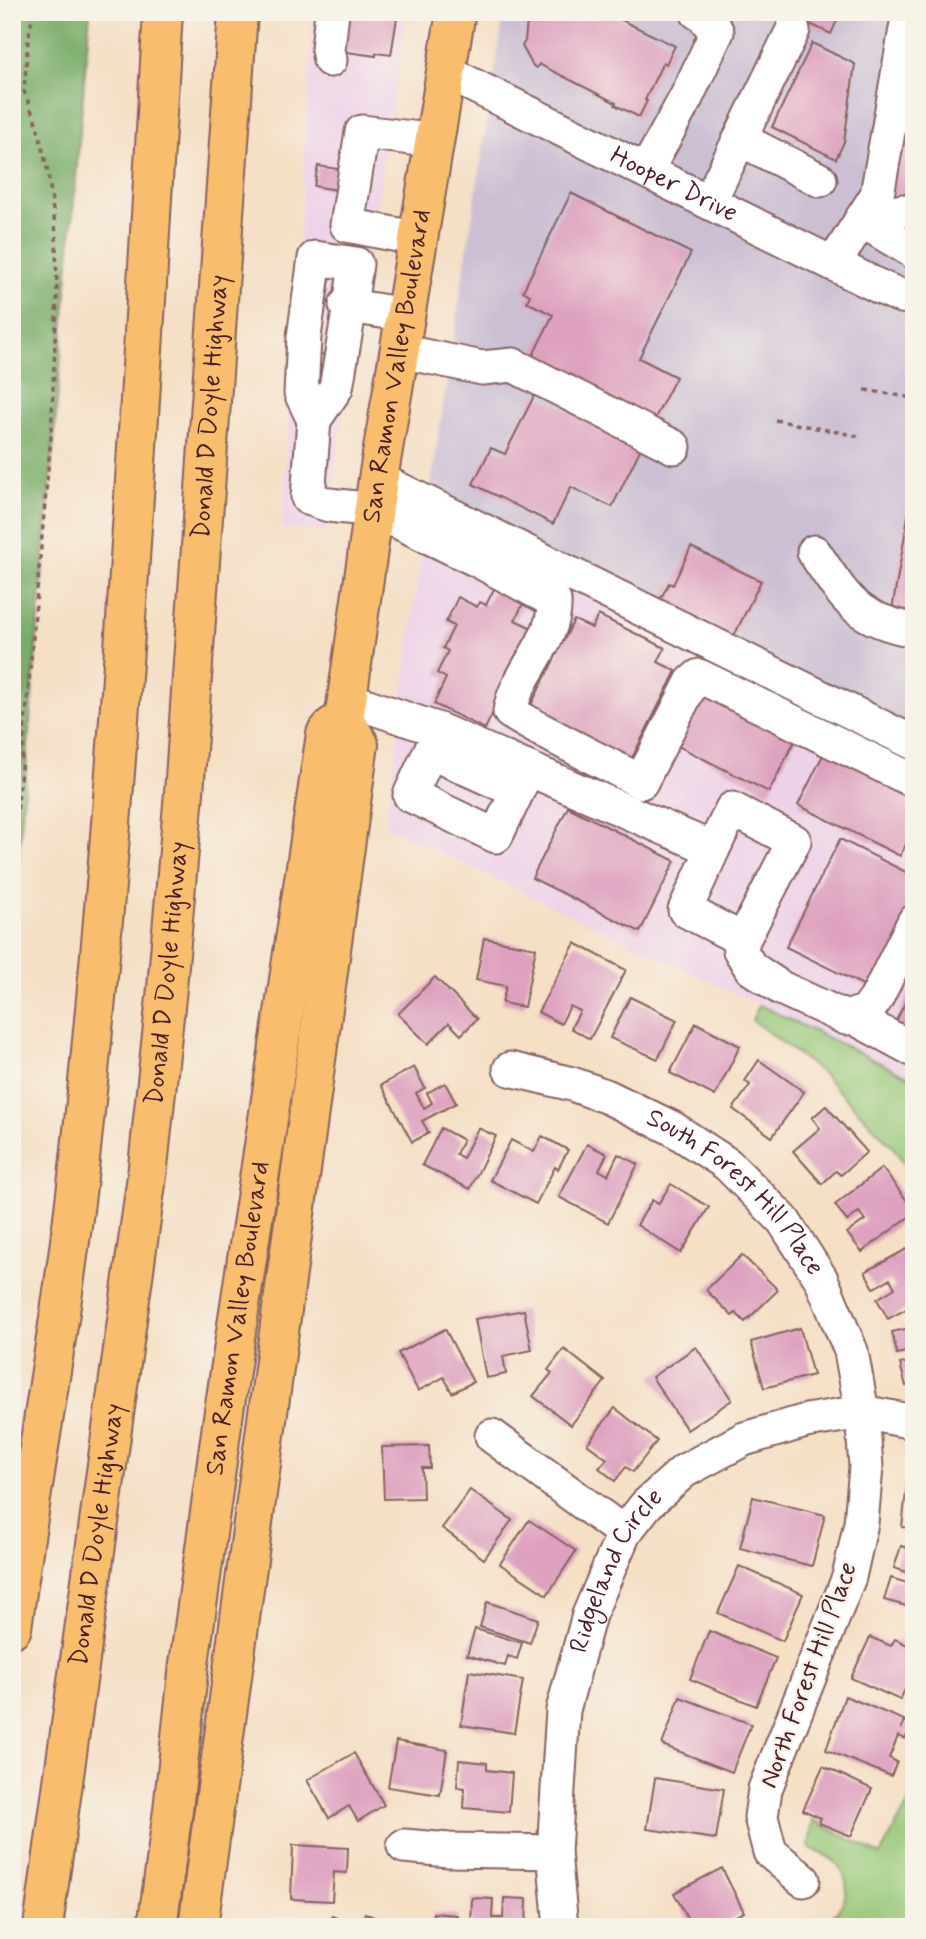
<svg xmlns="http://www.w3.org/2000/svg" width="926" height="1939" viewBox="0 0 926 1939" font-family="Mynerve,sans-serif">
<rect width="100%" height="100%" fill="#f7f3e8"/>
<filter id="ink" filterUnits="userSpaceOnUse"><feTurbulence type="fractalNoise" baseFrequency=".0143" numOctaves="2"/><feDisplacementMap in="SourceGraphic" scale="14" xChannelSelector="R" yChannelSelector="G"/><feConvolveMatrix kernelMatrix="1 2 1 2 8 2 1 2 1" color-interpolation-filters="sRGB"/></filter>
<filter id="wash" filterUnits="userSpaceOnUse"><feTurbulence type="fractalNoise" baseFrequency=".00686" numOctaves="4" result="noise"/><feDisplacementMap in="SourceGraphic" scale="28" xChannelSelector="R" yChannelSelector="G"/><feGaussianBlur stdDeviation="1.57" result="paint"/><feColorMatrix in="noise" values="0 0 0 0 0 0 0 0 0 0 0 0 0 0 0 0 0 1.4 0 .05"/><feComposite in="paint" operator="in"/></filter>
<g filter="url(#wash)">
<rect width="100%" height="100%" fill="#f5dfc5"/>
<g fill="#edd1e9">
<path d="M313 12H407L325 531 282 528Z"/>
<path d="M426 516 914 757V1079L386 827Z"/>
</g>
<path fill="#ccbfd4" d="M504 12H914V757L426 516Z"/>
<g fill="#96c777" stroke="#707351" stroke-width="2">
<path d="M759 1005 914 1079V1177L892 1146 820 1071 752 1020Z"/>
<path d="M914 1793V1927H817C841 1915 858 1888 837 1864 830 1855 818 1853 809 1847L813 1820 880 1855Z"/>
</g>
<path fill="#78ac68" stroke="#61664a" stroke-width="2" d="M12 12H90L12 934Z"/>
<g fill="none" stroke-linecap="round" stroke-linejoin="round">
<path stroke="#66b6e1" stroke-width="6" d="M12 247 18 277 17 408 12 462"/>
</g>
<g id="blocks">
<g fill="#dea2c0">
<path d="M320 12H398L391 55 376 53V56L318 48Z"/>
<path d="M528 12H605L675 46 666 64 663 62 645 100 647 101 639 117 615 105 616 103 539 64 537 68 533 66 522 46 525 41Z"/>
<path d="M785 12H841L831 34Z"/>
<path d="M812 43 855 64 844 142 836 159 772 127Z"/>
<path d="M914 64V232L902 231 903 200 887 188Z"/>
<path d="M318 166 345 170 342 191 314 186Z"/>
<path d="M571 193 691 253 639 358 676 377 652 424 529 363 553 315 527 302 530 295 523 291Z"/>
<path d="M332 267 352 271 338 357 318 354Z"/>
<path d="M535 394 642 446 612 507 571 487 553 524 473 484 491 448 505 454Z"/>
<path d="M912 493H914V620L891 616Z"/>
<path d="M691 547 761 581 734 636 660 600 669 583 673 585Z"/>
<path d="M496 585 525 600 515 620 534 629 485 729 434 704 446 678 437 673 448 651 443 648 454 626 446 622 458 597 477 607 480 602 486 605Z"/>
<path d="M598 615 665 648 658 662 676 671 630 762 528 711 574 620 592 628Z"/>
<path d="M703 692 796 738 769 792 676 745Z"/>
<path d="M826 749 914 793V829L900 856 798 805Z"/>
<path d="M568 807 675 861 640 932 532 878Z"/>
<path d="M840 839 914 876V909L873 990 786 947Z"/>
<path d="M484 938 536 948 524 1007 502 1003 506 986 476 980Z"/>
<path d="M575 943 626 970 590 1039 571 1028 580 1011 570 1006 561 1024 538 1012Z"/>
<path d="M435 977 477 1019 461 1035 449 1023 428 1044 398 1014Z"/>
<path d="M914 985V1042L891 1031Z"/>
<path d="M630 997 677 1020 658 1059 610 1038Z"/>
<path d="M696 1023 740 1046 715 1096 670 1073Z"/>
<path d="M759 1060 804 1092 772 1137 733 1109 750 1085 745 1081Z"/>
<path d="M414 1067 425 1088 416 1093 424 1108 432 1103 427 1093 445 1083 456 1103 422 1121 429 1133 412 1142 381 1085Z"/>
<path d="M826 1106 867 1152 841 1175 836 1171 822 1184 793 1151 820 1128 812 1118Z"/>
<path d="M441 1128 463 1140 456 1154 463 1158 478 1128 496 1136 470 1189 422 1165Z"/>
<path d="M542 1136 568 1150 558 1169 555 1167 536 1204 490 1180 511 1140 534 1152Z"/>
<path d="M587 1144 607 1154 599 1170 608 1175 618 1154 638 1164 608 1223 559 1197Z"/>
<path d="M882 1168 914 1210V1213L862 1252 847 1233 865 1220 859 1212 847 1221 835 1205Z"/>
<path d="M671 1184 709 1207 681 1253 637 1225 652 1200 658 1204Z"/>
<path d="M914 1245V1305L888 1319 877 1299 895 1288 890 1279 874 1288 865 1272Z"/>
<path d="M742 1255 778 1290 745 1322 736 1313 732 1316 706 1290Z"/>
<path d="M524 1310 532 1350 503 1356 506 1374 486 1378 475 1319Z"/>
<path d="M914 1327V1350L897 1354 892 1332Z"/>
<path d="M800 1328 813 1375 764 1388 751 1342Z"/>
<path d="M445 1329 473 1382 452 1393 444 1377 418 1391 398 1353Z"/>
<path d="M696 1347 732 1400 687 1430 652 1377Z"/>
<path d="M564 1349 605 1381 571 1425 533 1396 552 1373 548 1370Z"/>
<path d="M914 1361V1384L906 1386 900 1364Z"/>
<path d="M615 1408 657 1441 633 1472 626 1467 615 1481 599 1468 607 1459 587 1444Z"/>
<path d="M429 1446 430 1468H422L423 1498 384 1499 382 1447Z"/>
<path d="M908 1475 914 1476V1528L902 1527Z"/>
<path d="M470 1490 512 1520 484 1559 442 1528Z"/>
<path d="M753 1497 825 1515 812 1566 740 1548Z"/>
<path d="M529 1520 576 1551 547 1595 500 1564Z"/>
<path d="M901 1546 914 1550V1608L884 1600 891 1578 910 1584 913 1574 894 1568Z"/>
<path d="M739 1566 803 1594 783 1641 718 1613Z"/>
<path d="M487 1602 538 1619 530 1643 480 1627Z"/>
<path d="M475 1629 522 1643 517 1659 508 1656 505 1666 467 1655Z"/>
<path d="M709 1631 776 1658 756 1706 690 1679Z"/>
<path d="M870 1637 891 1646 895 1639 914 1648V1670L900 1700 851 1678Z"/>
<path d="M469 1671 523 1680 514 1733 461 1725Z"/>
<path d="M845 1696 904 1720 901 1729 905 1721 912 1725 905 1739 898 1736 889 1758 897 1762 891 1776 826 1750Z"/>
<path d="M680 1697 751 1724 732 1772 662 1745Z"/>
<path d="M396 1741 447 1750 440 1795 388 1787Z"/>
<path d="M354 1753 384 1805 358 1821 349 1806 329 1818 307 1780Z"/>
<path d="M459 1760 487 1763V1770L512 1773 509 1812 464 1808 465 1788 457 1787Z"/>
<path d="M823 1766 872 1789 851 1836 819 1823 821 1818 803 1810Z"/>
<path d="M655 1778 724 1789 716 1839 647 1829Z"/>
<path d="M293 1845 348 1848 347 1873 334 1872 332 1901 291 1899Z"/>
<path d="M722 1868 744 1912 714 1927H692L674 1893Z"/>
<path d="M472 1898 493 1899 492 1918H503L504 1898 527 1899 526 1927H471Z"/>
<path d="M365 1913 391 1925 390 1927H359Z"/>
<path d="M433 1913 457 1915 456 1927H432Z"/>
<path d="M332 1916 356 1927H327Z"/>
</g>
</g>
</g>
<g filter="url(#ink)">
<use href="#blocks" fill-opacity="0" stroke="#866261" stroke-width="2"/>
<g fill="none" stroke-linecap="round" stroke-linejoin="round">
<defs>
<g id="minor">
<path d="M330 60 328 49 332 12"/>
<path id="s1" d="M448 73 882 288 901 296 914 298"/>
<path d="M740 139 820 180"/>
<path d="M646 171 686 98 717 32 702 15 697 12"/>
<path d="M709 202 793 30"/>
<path d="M902 211 861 220 914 252"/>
<path d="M419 239 347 225 362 132 436 141"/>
<path d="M834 263 877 195 909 12"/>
<path d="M406 315 350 306 356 264 315 258 304 337 301 393 314 420 308 498 329 505 374 510 479 561 554 601C557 639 515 675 510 712 552 738 597 758 641 782L692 682 699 676 914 781"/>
<path d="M400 351 482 368 513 365 674 447"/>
<path d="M314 420 336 388 350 306 346 305"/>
<path d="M378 479 914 743"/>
<path d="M814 552C846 599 854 619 914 630"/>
<path d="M347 699 439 730 713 849 732 809 794 841 743 940 685 910 713 849"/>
<path d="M517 791 430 752 410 795 496 836 528 769"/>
<path d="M743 940 740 950 751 968 781 988 846 1018 867 1011 876 999 914 922"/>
<path d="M853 1017 914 1050"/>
<path id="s2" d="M510 1069 572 1084 608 1097 672 1128 727 1164 783 1220 821 1279 851 1351 862 1412 866 1467 861 1523 849 1577 765 1789 761 1817 770 1852 803 1880"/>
<path d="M492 1436 624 1533"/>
<path d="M404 1846 449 1850 554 1852"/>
<path id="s3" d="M561 1927 554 1852 563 1710 589 1615 624 1533 646 1505 684 1471 744 1439 806 1421 862 1412 914 1422"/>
</g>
<g id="major">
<path id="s4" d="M157 1927 173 1810 189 1664 223 1418 326 734 333 726 344 720"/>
<path id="s5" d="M198 1927 359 744 344 720 347 699 378 479 456 12"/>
</g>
<g id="highway">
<path d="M12 1628C33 1471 63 1316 80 1159 121 778 140 395 163 12"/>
<path id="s6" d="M43 1927 147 1176 167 988 184 793 238 12"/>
</g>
</defs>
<use href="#minor" stroke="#866261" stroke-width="37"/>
<use href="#major" stroke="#866261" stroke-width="42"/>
<use href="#highway" stroke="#866261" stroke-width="42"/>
<g stroke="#866261" stroke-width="3.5" stroke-dasharray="5 5" stroke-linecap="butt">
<path d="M865 390 914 398"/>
<path d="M775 420 858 436"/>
<path d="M12 869 51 436 57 296 56 233 48 172 37 125 24 91 28 41 33 12"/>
</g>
<use href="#minor" stroke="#fff" stroke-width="33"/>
<use href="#major" stroke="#f9be6d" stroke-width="38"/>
<use href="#highway" stroke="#f9be6d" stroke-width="38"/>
</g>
</g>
<g text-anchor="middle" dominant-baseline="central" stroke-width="5" stroke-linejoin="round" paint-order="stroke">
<g font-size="26" fill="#4a1f2b" stroke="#f7f3e8">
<text stroke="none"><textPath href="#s1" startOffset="252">Hooper Drive</textPath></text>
<text stroke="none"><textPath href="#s5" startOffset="1580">San Ramon Valley Boulevard</textPath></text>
<text stroke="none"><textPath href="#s6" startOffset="1530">Donald D Doyle Highway</textPath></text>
<text stroke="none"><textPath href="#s6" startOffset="962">Donald D Doyle Highway</textPath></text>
<text stroke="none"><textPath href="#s2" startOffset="264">South Forest Hill Place</textPath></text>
<text stroke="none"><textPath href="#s4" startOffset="614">San Ramon Valley Boulevard</textPath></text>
<text stroke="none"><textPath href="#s6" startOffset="396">Donald D Doyle Highway</textPath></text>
<text stroke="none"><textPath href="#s3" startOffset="368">Ridgeland Circle</textPath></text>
<text transform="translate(809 1675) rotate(-70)">North Forest Hill Place</text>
</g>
</g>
<rect width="926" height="1939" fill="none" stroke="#f7f3e8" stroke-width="42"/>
</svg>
